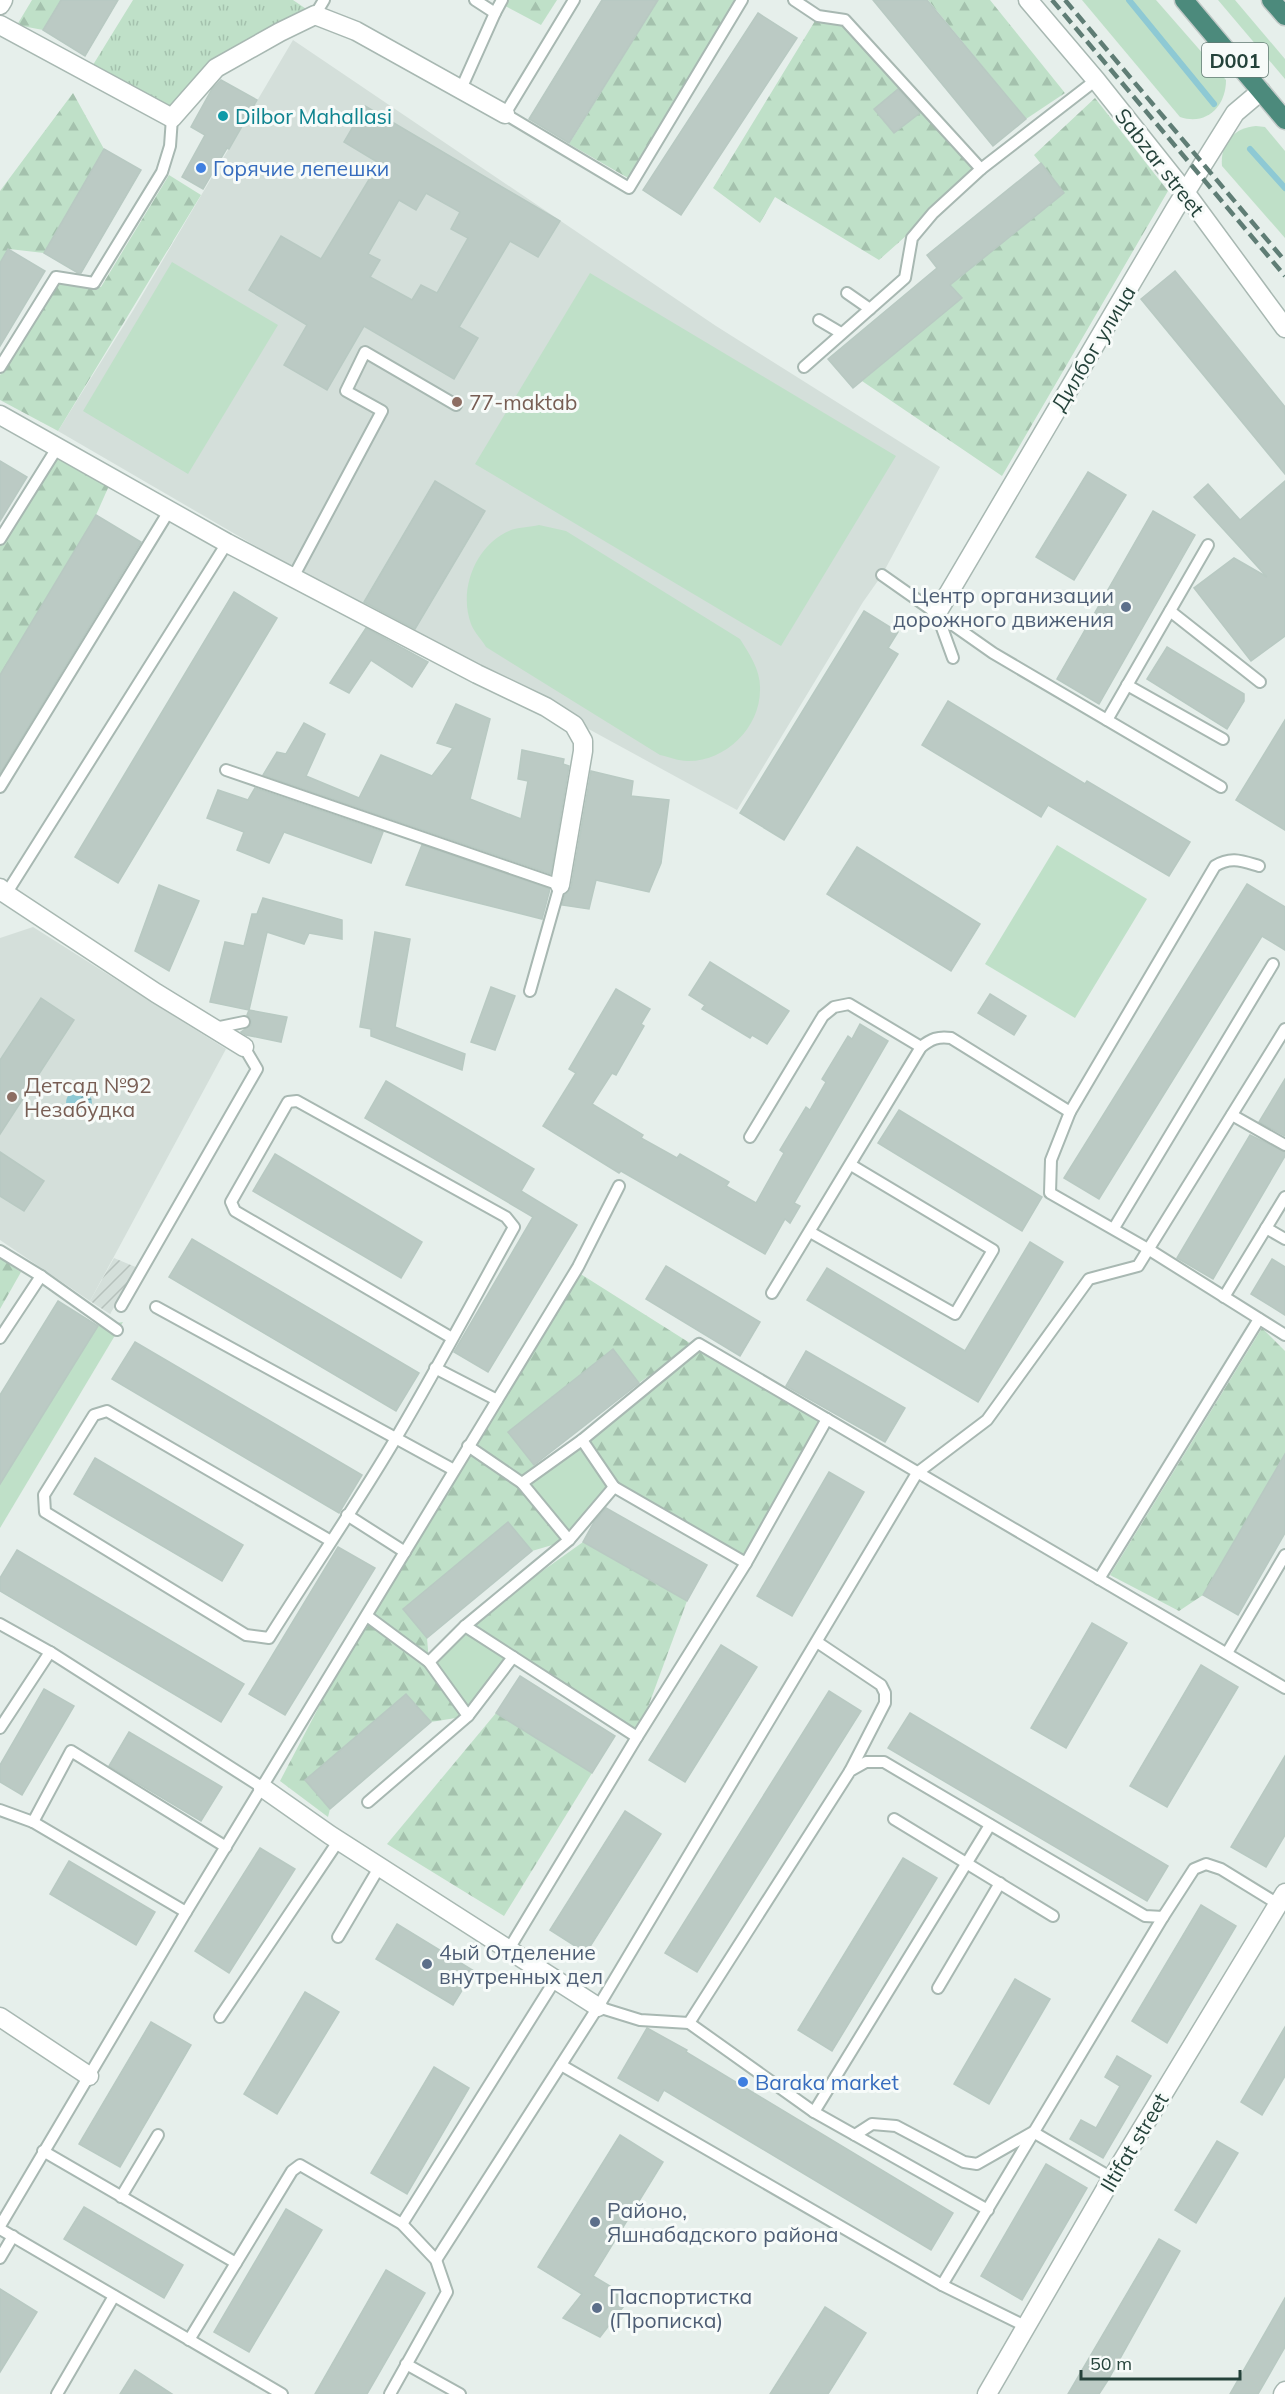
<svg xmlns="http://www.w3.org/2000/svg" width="1285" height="2394" viewBox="0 0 1285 2394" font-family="Mulish,sans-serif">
<defs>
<pattern id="industrial-furrows" width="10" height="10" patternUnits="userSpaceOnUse" patternTransform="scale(1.5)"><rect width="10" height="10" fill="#d4dfda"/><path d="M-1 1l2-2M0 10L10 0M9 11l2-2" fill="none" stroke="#b6c1bc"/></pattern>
<pattern id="forest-firs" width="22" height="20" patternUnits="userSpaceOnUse" patternTransform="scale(1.5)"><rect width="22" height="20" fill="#bfe0c8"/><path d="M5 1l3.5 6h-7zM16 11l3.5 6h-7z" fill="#a4c1ad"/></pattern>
<pattern id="park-tufts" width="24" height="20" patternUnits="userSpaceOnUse" patternTransform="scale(1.5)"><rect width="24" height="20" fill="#bfe0c8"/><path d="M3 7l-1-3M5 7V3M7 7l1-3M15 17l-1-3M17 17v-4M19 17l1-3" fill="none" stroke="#a4c1ad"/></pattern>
<pattern id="water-ripples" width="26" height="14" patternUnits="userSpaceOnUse" patternTransform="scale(1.5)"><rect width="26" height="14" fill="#8ec9d4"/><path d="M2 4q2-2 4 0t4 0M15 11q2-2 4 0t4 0" fill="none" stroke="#74a5ad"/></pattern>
</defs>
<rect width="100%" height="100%" fill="#e6efeb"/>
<g fill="#d4dfda">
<path d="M293 40 716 326 940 467 882 575 863 602 737 810 297 570 58 431 134 309Z"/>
<path d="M33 927 226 1049 90 1301 0 1240V938Z"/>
</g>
<path fill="url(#industrial-furrows)" d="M114 1258 138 1268 110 1314 90 1301Z"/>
<g fill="#bfe0c8">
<path d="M1082 0H1156L1226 80C1226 106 1207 126 1180 117Z"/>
<path d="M1218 0H1235L1285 59V79Z"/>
<path d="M1256 126 1265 127 1285 151V238L1222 166C1220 144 1233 128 1256 126Z"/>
<path d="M172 262 278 325 188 474 83 411Z"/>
<path d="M590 273 896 456 781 646 475 464Z"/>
<path d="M539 525 566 531 740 639C750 655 761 671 760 690 760 728 725 762 687 761 679 761 669 757 660 755L486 647C482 640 474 632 471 624 458 589 476 544 511 530 520 527 530 527 539 525Z"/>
<path d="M1057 845 1147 899 1075 1018 985 964Z"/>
<path d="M123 1322 0 1528V1484L98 1326Z"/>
<path d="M582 1440 614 1487 569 1540 522 1483Z"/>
<path d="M465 1626 513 1657 468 1716 429 1662Z"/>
</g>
<g fill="url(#forest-firs)">
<path d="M32 0H61L43 30 17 25Z"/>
<path d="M494 0H557L541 25Z"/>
<path d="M658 0H737L628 178 569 144Z"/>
<path d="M928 0H990L1065 93 1026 119Z"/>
<path d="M818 16 845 20 921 112 981 169 879 260 775 197 760 223 713 188Z"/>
<path d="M73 93 104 149 44 253 9 249 0 263V191Z"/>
<path d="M1095 98 1168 191 1002 476 862 381 961 298 950 285 1064 193 1034 155Z"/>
<path d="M169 175 201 195 58 431 0 400V375L59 283 101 287Z"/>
<path d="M57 448 112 479 96 515 0 675V539Z"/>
<path d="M0 1258 21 1272 0 1309Z"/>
<path d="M579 1273 693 1345 639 1383 613 1349 508 1432 534 1465 523 1484 569 1540 532 1551 508 1522 403 1609 427 1638 429 1662 468 1716 431 1722 406 1694 305 1780 330 1809 328 1817 280 1781 367 1615Z"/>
<path d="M1262 1328 1285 1351V1454L1203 1595 1179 1611 1110 1575Z"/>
<path d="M699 1347 827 1419 746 1563 614 1487 582 1440Z"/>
<path d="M583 1542 687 1601 637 1737 465 1626Z"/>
<path d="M496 1713 592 1773 504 1916 387 1844Z"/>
</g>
<path fill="url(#park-tufts)" d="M133 0H293L315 15 216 68 172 118 88 73Z"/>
<circle fill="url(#water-ripples)" cx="79" cy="1103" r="13"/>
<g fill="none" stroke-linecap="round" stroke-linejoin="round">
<g stroke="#8ec9d4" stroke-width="6">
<path d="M1129 0 1214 104"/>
<path d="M1250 149 1285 188"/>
</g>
</g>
<g fill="#bbcac4" stroke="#b8c9c2" stroke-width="1.5" fill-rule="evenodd">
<path d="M61 0H118L85 56 43 30Z"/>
<path d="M602 0H658L569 143 529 119Z"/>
<path d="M873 0H927L1026 119 993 146Z"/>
<path d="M758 13 797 38 681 215 643 190Z"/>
<path d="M221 80 257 100 229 149 227 148 203 189 182 177 205 135 191 127 212 89Z"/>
<path d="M898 89 920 113 894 133 874 109Z"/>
<path d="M365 106 560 221 538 257 510 241 459 327 478 338 454 379 364 326 327 390 284 365 307 325 249 290 281 236 321 259 379 163 344 142ZM426 193 460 212 451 229 468 238 437 293 421 285 412 300 370 277 380 260 368 254 399 200 416 210Z"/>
<path d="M104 149 141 170 81 273H78L44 253Z"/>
<path d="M1041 163 1064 193 950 285 962 298 853 388 828 359 937 268 927 255Z"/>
<path d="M8 249 45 271 0 346V263Z"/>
<path d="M1175 271 1285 407V474L1141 299Z"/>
<path d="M0 461 27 477 0 521Z"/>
<path d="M1088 472 1126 495 1074 580 1036 557Z"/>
<path d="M435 481 485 511 415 629 364 602Z"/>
<path d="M1285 481V636L1251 661 1194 588 1234 558 1267 577 1194 497 1208 484 1240 520Z"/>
<path d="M1153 511 1195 535 1099 704 1057 679Z"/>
<path d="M96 515 141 542 0 773V675Z"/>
<path d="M234 592 277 618 118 883 75 857Z"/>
<path d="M864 611 898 632 888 648 898 654 784 840 740 813Z"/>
<path d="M366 628 428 662 412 687 371 660 349 693 330 683Z"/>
<path d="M1167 647 1244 694V701L1227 729 1147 679Z"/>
<path d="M948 701 1085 784 1087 781 1190 842 1169 876 1048 805 1041 817 922 745Z"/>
<path d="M456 704 490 719 470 799 521 819 528 781 518 779 522 750 564 759 563 764 569 766 551 874 263 775 277 752 286 754 304 723 325 734 306 776 359 798 381 755 432 776 453 748 437 743Z"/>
<path d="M1285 720V830L1236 800Z"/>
<path d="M591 771 633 781 631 796 669 800 661 863 649 892 596 880 589 909 562 905 565 895 571 887Z"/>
<path d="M255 788 383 832 371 863 284 832 269 863 237 850 244 832 207 818 218 790 248 800Z"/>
<path d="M422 845 550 889 542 919 406 885Z"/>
<path d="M857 847 980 924 951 971 827 894Z"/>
<path d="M1247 884 1285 907V950L1262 936 1099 1199 1064 1178Z"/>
<path d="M159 885 199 901 169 971 135 951Z"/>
<path d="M263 898 342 920V939L309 933 304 944 267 932 249 1010 287 1017 281 1042 246 1035 241 1032 251 1025V1020L247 1015 249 1010 210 1002 225 942 244 946 252 914H257Z"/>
<path d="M375 932 410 939 395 1027 465 1054 462 1070 371 1036V1029L360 1027Z"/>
<path d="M710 962 789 1011 767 1044 752 1035 750 1038 702 1009 705 1005 689 995Z"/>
<path d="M491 987 515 996 495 1050 471 1042Z"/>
<path d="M616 989 650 1009 641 1024 644 1026 616 1075 612 1073 592 1104 643 1135 641 1138 677 1158 680 1154 729 1182 726 1186 756 1203 784 1153 780 1150 806 1107 810 1110 826 1082 822 1079 848 1036 852 1039 860 1024 888 1041 794 1203 800 1206 790 1223 785 1219 765 1254 621 1171 619 1173 543 1126 576 1073 569 1069Z"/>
<path d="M990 994 1026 1016 1014 1035 978 1013Z"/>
<path d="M41 998 74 1020 0 1134V1060Z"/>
<path d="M1285 1079V1136L1259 1122Z"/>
<path d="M386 1081 534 1169 521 1191 577 1225 488 1372 454 1352 533 1217 365 1118Z"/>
<path d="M899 1110 1042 1197 1022 1231 878 1143Z"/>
<path d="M1250 1135 1285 1152V1156L1213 1279 1177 1258Z"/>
<path d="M0 1152 44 1181 24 1211 0 1196Z"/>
<path d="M275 1154 422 1242 401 1278 253 1191Z"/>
<path d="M192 1239 419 1373 396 1411 169 1277Z"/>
<path d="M1030 1242 1063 1262 978 1402 807 1300 827 1268 965 1351Z"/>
<path d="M1272 1259 1285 1267V1315L1251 1294Z"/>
<path d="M666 1266 760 1322 740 1356 646 1299Z"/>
<path d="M58 1301 98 1326 0 1484V1395Z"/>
<path d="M135 1342 362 1475 339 1513 112 1379Z"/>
<path d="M613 1349 639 1383 534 1465 508 1432Z"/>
<path d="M806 1351 905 1408 885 1442 786 1386Z"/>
<path d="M1285 1454V1533L1238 1615 1203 1595Z"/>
<path d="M95 1458 243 1545 222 1581 74 1494Z"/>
<path d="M829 1472 864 1492 792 1616 757 1596Z"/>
<path d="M606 1508 707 1565 687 1601 583 1542 594 1522Z"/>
<path d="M508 1522 532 1551 427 1638 403 1609Z"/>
<path d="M338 1547 375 1568 285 1715 249 1694Z"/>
<path d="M17 1550 244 1684 221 1722 0 1591V1578Z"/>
<path d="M1092 1623 1127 1643 1066 1748 1031 1728Z"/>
<path d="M721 1645 757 1667 685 1782 649 1760Z"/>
<path d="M1201 1665 1238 1687 1167 1807 1130 1786Z"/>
<path d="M520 1676 615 1736 592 1773 496 1713Z"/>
<path d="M44 1689 74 1706 22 1795 0 1782V1765Z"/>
<path d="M829 1691 861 1711 697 1972 665 1953Z"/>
<path d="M406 1694 431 1722 330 1809 305 1780Z"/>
<path d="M910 1713 1168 1866 1147 1901 888 1748Z"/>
<path d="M129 1732 222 1787 201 1821 109 1766Z"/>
<path d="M1285 1756V1835L1266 1867 1231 1847Z"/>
<path d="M625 1811 661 1834 586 1953 550 1930Z"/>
<path d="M260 1848 295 1869 229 1973 195 1951Z"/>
<path d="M903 1858 937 1878 832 2051 798 2030Z"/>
<path d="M69 1861 155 1912 136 1945 50 1894Z"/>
<path d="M1201 1905 1236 1926 1167 2043 1132 2021Z"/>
<path d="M397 1924 474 1971 453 2005 376 1959Z"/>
<path d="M1015 1979 1050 1999 989 2104 954 2084Z"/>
<path d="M305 1992 339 2012 277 2114 244 2094Z"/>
<path d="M151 2022 191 2045 120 2167 79 2144Z"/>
<path d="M1285 2027V2076L1262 2115 1241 2102Z"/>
<path d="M647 2028 687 2050 686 2052 953 2213 931 2250 664 2090 658 2101 618 2078Z"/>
<path d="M1117 2056 1151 2076 1103 2158 1070 2139 1081 2120 1096 2128 1120 2086 1105 2077Z"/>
<path d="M434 2067 469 2088 407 2194 371 2173Z"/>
<path d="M620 2135 663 2162 593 2276 630 2298 600 2337 563 2318 582 2294 538 2267Z"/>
<path d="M1217 2141 1238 2153 1196 2223 1175 2210Z"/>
<path d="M1046 2164 1087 2188 1022 2300 981 2276Z"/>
<path d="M84 2207 183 2265 164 2298 64 2239Z"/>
<path d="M286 2209 322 2230 249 2352 214 2332Z"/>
<path d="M1159 2239 1180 2251 1108 2380 1099 2394H1068Z"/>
<path d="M386 2270 425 2293 367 2394H315Z"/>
<path d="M0 2289 37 2312 0 2372Z"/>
<path d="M1285 2298V2347L1273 2368 1258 2394H1230Z"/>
<path d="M825 2307 866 2333 828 2394H770Z"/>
<path d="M135 2370 172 2394H120Z"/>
</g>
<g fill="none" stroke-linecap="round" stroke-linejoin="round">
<defs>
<g id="service">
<path d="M475 0 495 13 502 0"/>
<path d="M574 0 505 114 629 188 742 0"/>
<path d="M794 0 818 16 845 20 981 169 1096 80"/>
<path d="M315 15 324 0"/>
<path d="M461 89 495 13"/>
<path d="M847 293 870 309"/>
<path d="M819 320 841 333"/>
<path d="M0 367 56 277 94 283 162 172 170 146 172 118"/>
<path d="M804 367 905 278 912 238 933 213 981 169"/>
<path d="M0 539 57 448"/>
<path d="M882 575 993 653 1221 787"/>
<path d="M290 576 297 570 382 411 346 391 365 352 456 405"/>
<path d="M1170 611 1260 682"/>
<path d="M937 614 953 658"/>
<path d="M1127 685 1223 739"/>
<path d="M1107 720 1208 545"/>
<path d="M226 770 560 885 530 991"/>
<path d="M0 787 169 511"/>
<path d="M6 894 227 543"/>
<path d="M215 1028 244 1022"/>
<path d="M1070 1112 1215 866C1231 856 1242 861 1259 866"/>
<path d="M1232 1115 1285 1145"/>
<path d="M750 1137 823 1016 834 1007 849 1004 921 1047"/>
<path d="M1114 1228 1273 964"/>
<path d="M1266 1228 1285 1239"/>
<path d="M810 1232 955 1314 993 1250 851 1165"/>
<path d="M0 1251 41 1276 117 1330"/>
<path d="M772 1293 921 1047C931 1039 938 1036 951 1038L1070 1112 1051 1160 1050 1193 1148 1249 1285 1335"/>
<path d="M1224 1297 1285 1197"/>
<path d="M121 1306 257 1069 244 1047"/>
<path d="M156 1307 454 1470"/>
<path d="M0 1338 41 1276"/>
<path d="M435 1368 497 1400"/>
<path d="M582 1440 614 1487"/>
<path d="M468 1446 522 1483 582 1440 699 1344 1285 1688"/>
<path d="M522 1483 569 1540"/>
<path d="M347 1515 405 1552"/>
<path d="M331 1541 107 1411 94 1415 44 1495 45 1512 246 1635 269 1638C311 1571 356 1506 396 1438 437 1369 475 1297 514 1227L506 1217 297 1101 288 1102 231 1202 235 1211 452 1338"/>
<path d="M746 1563 827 1419"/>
<path d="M1099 1579 1259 1319"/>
<path d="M367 1616 429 1662 465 1626 569 1540 614 1487 746 1563 637 1737 509 1949"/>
<path d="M0 1624 50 1652 263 1788"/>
<path d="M465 1626 637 1737"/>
<path d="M817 1642 881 1685 885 1693V1703L850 1771"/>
<path d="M1227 1653 1285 1555"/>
<path d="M468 1716 513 1657"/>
<path d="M0 1728 50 1652"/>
<path d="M368 1802 468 1716 429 1662"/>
<path d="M0 1810 33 1822 186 1912"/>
<path d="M894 1819 1053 1916"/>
<path d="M33 1822 71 1751 226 1847"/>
<path d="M338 1937 380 1866"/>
<path d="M938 1988 1000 1883"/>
<path d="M598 2007 640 2020 689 2023 814 2112 988 2210"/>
<path d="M220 2017 339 1840"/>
<path d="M689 2023 850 1771 866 1762H884L1145 1916 1163 1917 1194 1869 1206 1864 1221 1869 1278 1904"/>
<path d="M561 2065 942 2285 1025 2326"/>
<path d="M814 2112 990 1825"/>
<path d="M855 2135 872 2124 896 2126 964 2162 977 2164 1033 2132 1112 2178"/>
<path d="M43 2151 236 2263"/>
<path d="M121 2197 158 2135"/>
<path d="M402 2224 555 1980"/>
<path d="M0 2226 186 1912 578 1267 619 1186"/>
<path d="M0 2229 282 2394"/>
<path d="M0 2258 13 2236"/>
<path d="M436 2260 598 2007 917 1473 987 1420 1089 1279 1138 1266 1285 1029"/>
<path d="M942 2285 1163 1917"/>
<path d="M189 2340 292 2171 300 2165 402 2224 436 2260 447 2292 390 2394"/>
<path d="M406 2364 460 2394"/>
<path d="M57 2394 114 2296"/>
</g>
<g id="minor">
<path d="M0 5 3 0"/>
<path d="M0 25 172 118 216 68 280 32 315 15 356 31 505 114"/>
<path d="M0 415 227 543 477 674 546 707 574 725 583 741V751L560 885"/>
<path d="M937 613 1175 209 1235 113 1261 91"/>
<path d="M0 888 6 894 156 993 244 1047"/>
<path d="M263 1788 330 1835 598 2007"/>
<path d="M0 2017 89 2076"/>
<path d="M1283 2394 1285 2391"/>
</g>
<g id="tertiary">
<path d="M1028 0 1096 80 1185 192 1285 328"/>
<path d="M987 2394 1112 2178 1285 1893"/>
</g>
<g id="trunk">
<path d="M1184 0 1285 120"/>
<path d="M1271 0 1285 16"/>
</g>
</defs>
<use href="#service" stroke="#a8b8b2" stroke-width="14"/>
<use href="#minor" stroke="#a8b8b2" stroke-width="21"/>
<use href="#tertiary" stroke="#a8b8b2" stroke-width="21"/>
<use href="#trunk" stroke="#c2cac8" stroke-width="21"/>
<use href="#service" stroke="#fff" stroke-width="10"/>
<use href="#minor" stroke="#fff" stroke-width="18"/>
<use href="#tertiary" stroke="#fff" stroke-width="18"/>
<use href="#trunk" stroke="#4c8a7c" stroke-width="18"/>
<g stroke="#5f7d75" stroke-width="4.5" stroke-dasharray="12 6" stroke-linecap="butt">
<path d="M1052 0 1285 276"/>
<path d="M1065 0 1285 261"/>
</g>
</g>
<circle fill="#0f9aa8" stroke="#f7fbf9" stroke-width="2" cx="223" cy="116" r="6"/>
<g fill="#3f7fe0" stroke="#f7fbf9" stroke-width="2">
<circle cx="201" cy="168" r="6"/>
<circle cx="743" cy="2082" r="6"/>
</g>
<g fill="#8d6e63" stroke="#f7fbf9" stroke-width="2">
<circle cx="457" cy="402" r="6"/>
<circle cx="12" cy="1097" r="6"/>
</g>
<g fill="#5c6f8a" stroke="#f7fbf9" stroke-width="2">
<circle cx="1126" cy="607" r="6"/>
<circle cx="427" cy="1964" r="6"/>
<circle cx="595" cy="2222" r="6"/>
<circle cx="597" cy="2308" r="6"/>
</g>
<g text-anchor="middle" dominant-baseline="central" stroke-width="6" stroke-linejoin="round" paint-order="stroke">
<rect fill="#f7fbf9" stroke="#637a73" stroke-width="1.5" x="1202" y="43" width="66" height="34" rx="4.5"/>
<g font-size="20" font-weight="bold" fill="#24423a">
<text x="1235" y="60">D001</text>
</g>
<g font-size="21" fill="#0d838f" stroke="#f7fbf9" text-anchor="start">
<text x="235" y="116">Dilbor Mahallasi</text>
</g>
<g font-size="21" fill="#24423a" stroke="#f7fbf9">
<text transform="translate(1160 162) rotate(52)">Sabzar street</text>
<text transform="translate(1093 348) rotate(-59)">Дилбог улица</text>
<text transform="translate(1134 2142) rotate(-59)">Iltifаt street</text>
</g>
<g font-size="21" fill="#366cbe" stroke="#f7fbf9" text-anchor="start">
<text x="213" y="168">Горячие лепешки</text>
<text x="755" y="2082">Baraka market</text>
</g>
<g font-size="21" fill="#785e54" stroke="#f7fbf9" text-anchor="start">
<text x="469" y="402">77-maktab</text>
<text x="24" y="1085">Детсад №92<tspan x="24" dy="24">Незабудка</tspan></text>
</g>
<g font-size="21" fill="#4e5e75" stroke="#f7fbf9" text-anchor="start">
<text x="1114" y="595" text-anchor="end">Центр организации<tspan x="1114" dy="24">дорожного движения</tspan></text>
<text x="439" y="1952">4ый Отделение<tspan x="439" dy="24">внутренных дел</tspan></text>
<text x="607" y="2210">Районо,<tspan x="607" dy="24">Яшнабадского района</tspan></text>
<text x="609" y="2296">Паспортистка<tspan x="609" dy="24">(Прописка)</tspan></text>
</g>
</g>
<path d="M1081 2370v9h159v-9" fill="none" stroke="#24423a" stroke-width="3"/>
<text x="1090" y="2370" font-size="18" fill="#24423a" stroke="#f7fbf9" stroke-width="4.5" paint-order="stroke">50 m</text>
</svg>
